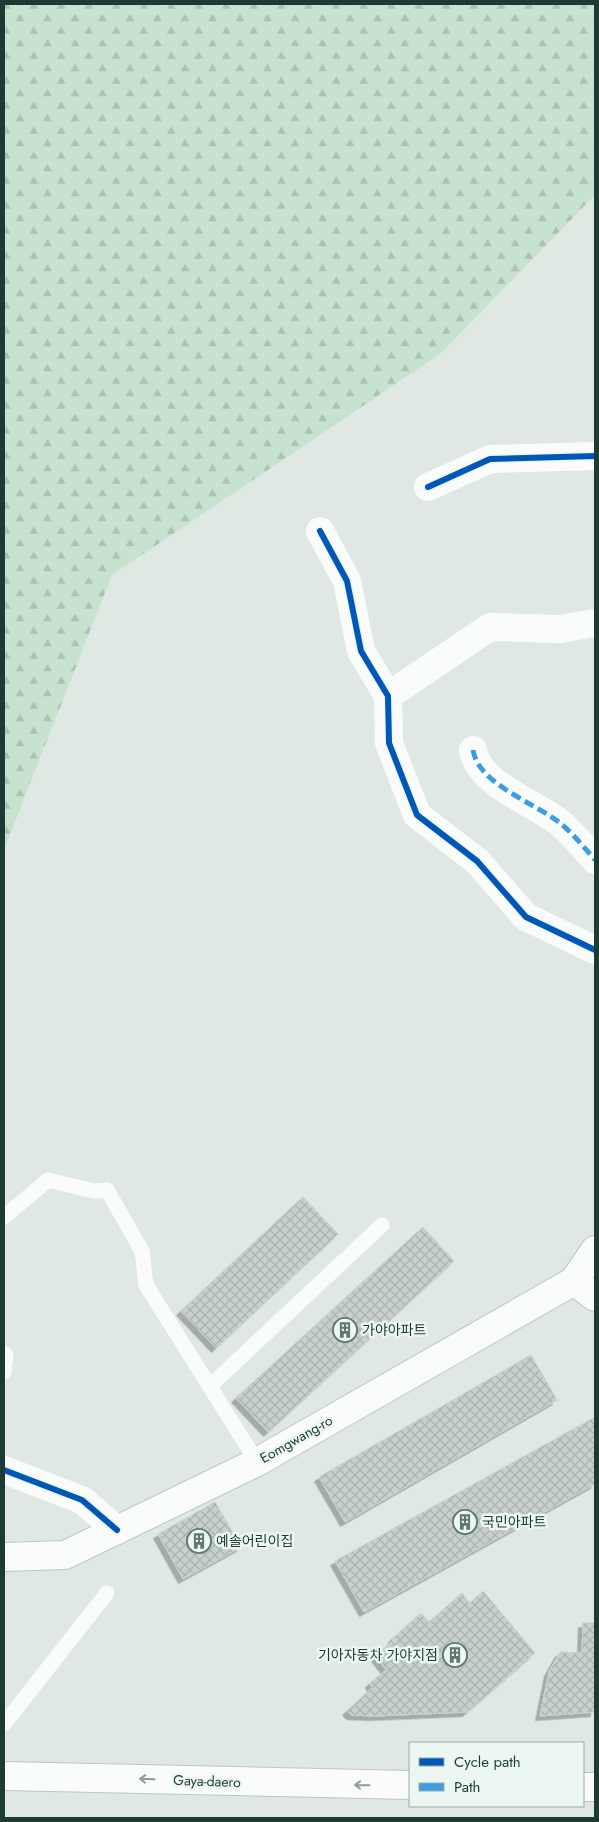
<svg xmlns="http://www.w3.org/2000/svg" width="599" height="1822" viewBox="0 0 599 1822" font-family="Jost,'Noto Sans KR',sans-serif">
<defs>
<pattern id="forest-firs" width="22" height="20" patternUnits="userSpaceOnUse" patternTransform="scale(1.25)"><rect width="22" height="20" fill="#c7e2cf"/><path d="M5 1l3.5 6h-7zM16 11l3.5 6h-7z" fill="#aac3b2"/></pattern>
<pattern id="building-cross-hatch" width="8" height="8" patternUnits="userSpaceOnUse" patternTransform="scale(1.25)"><rect width="8" height="8" fill="#c8d0cd"/><path d="M0 0l8 8M0 8l8-8" fill="none" stroke="#abb4b0"/></pattern>
<filter id="shadow"><feDropShadow dx="-4.5" dy="4.5" stdDeviation="0" flood-color="#0004"/></filter>
</defs>
<rect width="100%" height="100%" fill="#e0e8e4"/>
<path fill="url(#forest-firs)" d="M4 4H595V195L440 354 112 575 4 850Z"/>
<g fill="url(#building-cross-hatch)" stroke="#c9d1cd" filter="url(#shadow)">
<path d="M303 1197 338 1234 216 1348 181 1311Z"/>
<path d="M423 1227 454 1261 268 1432 236 1398Z"/>
<path d="M531 1355 557 1400 345 1522 319 1477Z"/>
<path d="M595 1417V1484L364 1612 335 1561Z"/>
<path d="M215 1502 241 1547 183 1579 158 1534Z"/>
<path d="M483 1591 535 1653 467 1712 374 1716 351 1715 347 1711 372 1688 370 1683 386 1670 376 1657 393 1640V1638L421 1613 429 1622 462 1593 470 1603Z"/>
<path d="M583 1623H595V1712L540 1716 549 1672 560 1652 582 1653Z"/>
</g>
<g fill="none" stroke-linecap="round" stroke-linejoin="round">
<defs>
<g id="secondary">
<path d="M574 1281 595 1297"/>
<path d="M4 1557 65 1555 117 1530 257 1462 574 1281 595 1250"/>
<path d="M4 1776 410 1785"/>
<path d="M583 1787H595"/>
</g>
</defs>
<use href="#secondary" stroke="#bcc7c2" stroke-width="30"/>
<g stroke="#fafcfb" stroke-width="15">
<path d="M4 1217 48 1180 94 1191 107 1190 142 1251 146 1285 257 1462"/>
<path d="M4 1353 6 1355 4 1372"/>
<path d="M210 1386 382 1225"/>
<path d="M4 1724 107 1593"/>
</g>
<g stroke="#fafcfb" stroke-width="28">
<path d="M428 487 490 459 595 456"/>
<path d="M320 531 347 581 361 651 388 696 389 743 417 815 477 861 526 917 595 950"/>
<path d="M388 696 490 627 560 629 595 623"/>
<path d="M473 750C478 784 535 803 560 823 573 834 584 847 595 860"/>
<path d="M4 1470 82 1500 117 1530"/>
</g>
<use href="#secondary" stroke="#fafcfb" stroke-width="28"/>
<path stroke="#3c9ee2" stroke-width="5" stroke-dasharray="10 5" stroke-linecap="butt" d="M473 750C478 784 535 803 560 823 573 834 584 847 595 860"/>
<defs>
<g id="cycleway">
<path d="M428 487 490 459 595 456"/>
<path d="M320 531 347 581 361 651 388 696 389 743 417 815 477 861 526 917 595 950"/>
<path d="M4 1470 82 1500 117 1530"/>
</g>
</defs>
<use href="#cycleway" stroke="#edf7f2" stroke-width="9"/>
<use href="#cycleway" stroke="#0057b8" stroke-width="6"/>
</g>
<defs><path id="oneway-shaft" d="M-6 0H5M1.5-3L5.5 0L1.5 3" fill="none" stroke-width="1.6" stroke-linecap="round" stroke-linejoin="round" transform="scale(1.25)"/></defs>
<g stroke="#8c9c96">
<use href="#oneway-shaft" transform="translate(147 1779) rotate(-178)"/>
<use href="#oneway-shaft" transform="translate(362 1785) rotate(-179)"/>
</g>
<defs>
<symbol id="building-ring" viewBox="-11 -11 22 22"><circle r="9.5" fill="#edf7f2" stroke="#617870" stroke-width="1.5"/><path d="M-4-6H4V6H1V3H-1V6H-4ZM-2.5-4.3h1.7v1.8h-1.7ZM.8-4.3h1.7v1.8H.8ZM-2.5-1h1.7V.8h-1.7ZM.8-1h1.7V.8H.8Z" fill="#617870"/></symbol>
</defs>
<g fill-rule="evenodd">
<use href="#building-ring" x="331" y="1316" width="28" height="28"/>
<use href="#building-ring" x="451" y="1508" width="28" height="28"/>
<use href="#building-ring" x="185" y="1527" width="28" height="28"/>
<use href="#building-ring" x="441" y="1641" width="28" height="28"/>
</g>
<g text-anchor="middle" dominant-baseline="central" stroke-width="5" stroke-linejoin="round" paint-order="stroke">
<g font-size="14" fill="#1d3b32" stroke="#edf7f2" text-anchor="start">
<text x="362" y="1330">가야아파트</text>
<text x="482" y="1522">국민아파트</text>
<text x="216" y="1541">예솔어린이집</text>
<text x="438" y="1655" text-anchor="end">기아자동차 가야지점</text>
</g>
<g font-size="14" fill="#1d3b32" stroke="#edf7f2">
<text transform="translate(296 1439) rotate(-30)">Eomgwang-ro</text>
<text transform="translate(207 1781) rotate(2)">Gaya-daero</text>
</g>
</g>
<rect width="599" height="1822" fill="none" stroke="#1d3b32" stroke-width="10"/>
<rect x="409" y="1742" width="175" height="65" fill="#edf7f2" stroke="#9aaca5"/>
<rect x="419" y="1758" width="25" height="8" fill="#0057b8" stroke="#9aaca5"/>
<text x="454" y="1767" font-size="15" fill="#1d3b32">Cycle path</text>
<rect x="419" y="1783" width="25" height="8" fill="#3c9ee2" stroke="#9aaca5"/>
<text x="454" y="1792" font-size="15" fill="#1d3b32">Path</text>
</svg>
